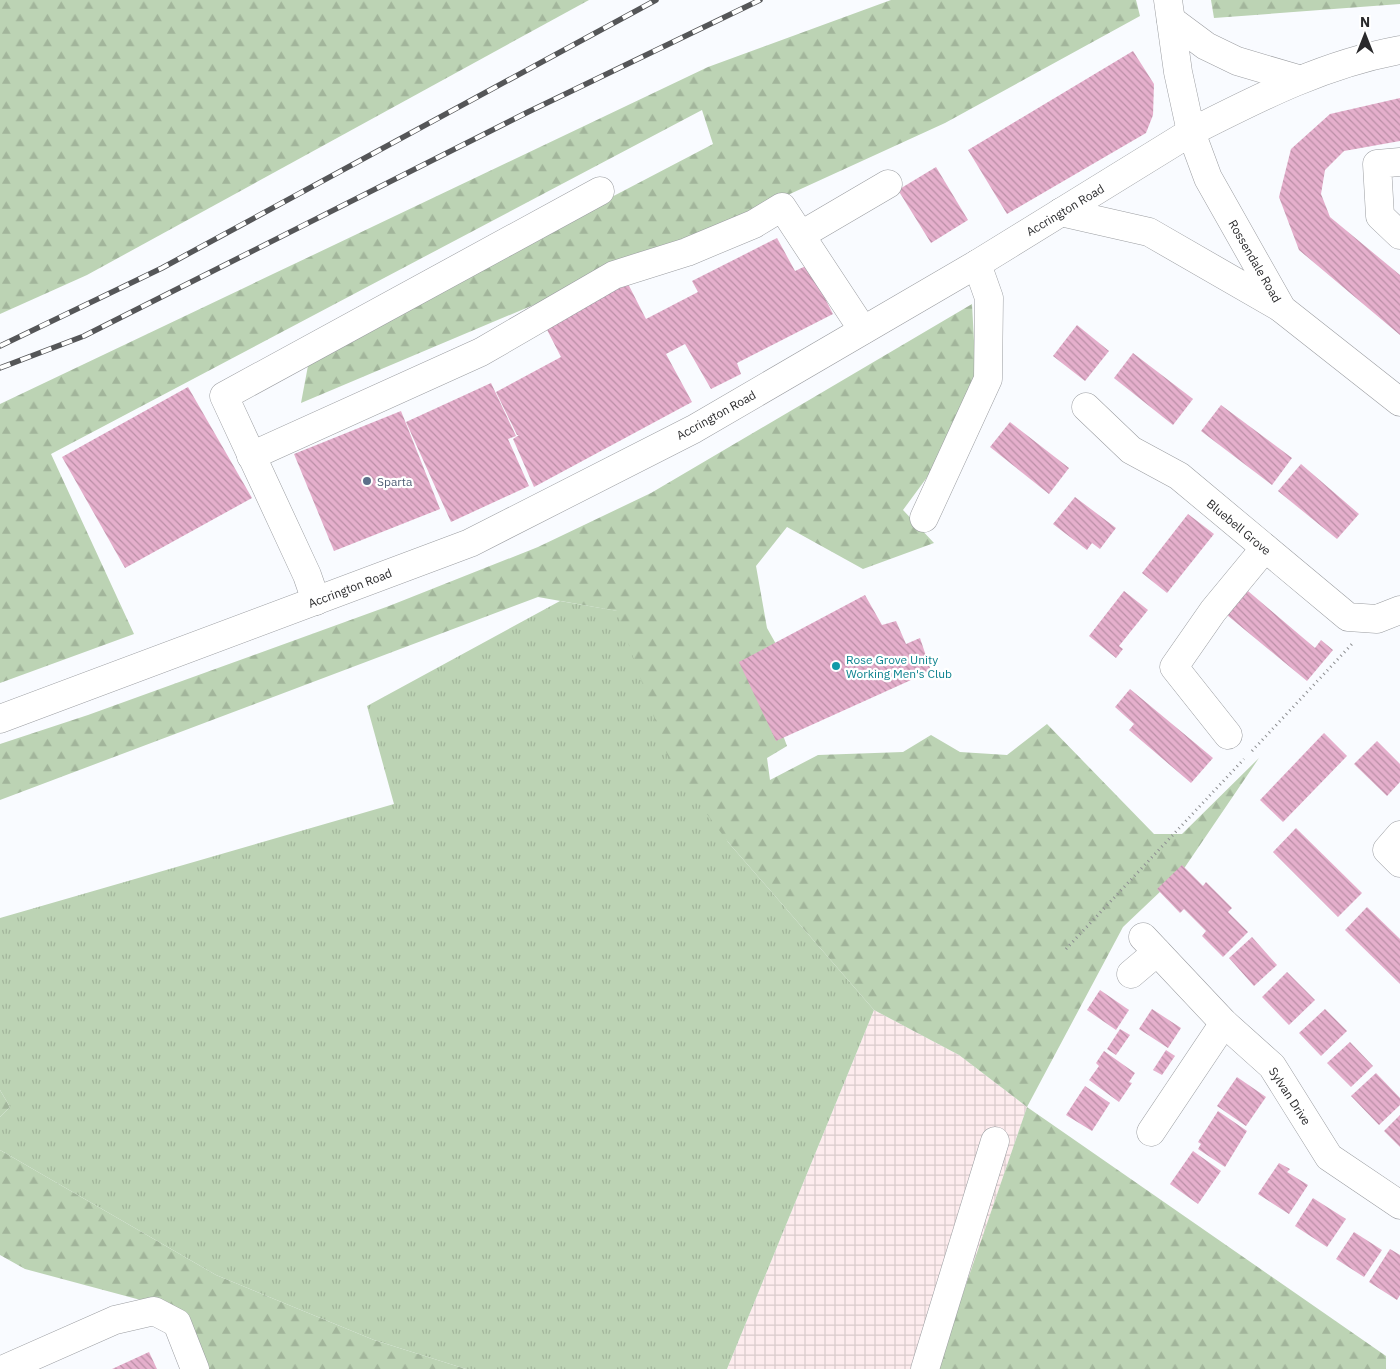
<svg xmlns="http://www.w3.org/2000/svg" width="1400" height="1369" viewBox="0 0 1400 1369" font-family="'IBM Plex Sans',sans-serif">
<defs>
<pattern id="industrial-grid" width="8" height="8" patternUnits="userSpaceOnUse" patternTransform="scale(1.25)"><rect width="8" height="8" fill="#fdecee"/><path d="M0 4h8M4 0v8" fill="none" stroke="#d9cbcc"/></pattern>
<pattern id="grass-tufts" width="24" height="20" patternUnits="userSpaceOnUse" patternTransform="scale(1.25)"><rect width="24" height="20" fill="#bcd3b4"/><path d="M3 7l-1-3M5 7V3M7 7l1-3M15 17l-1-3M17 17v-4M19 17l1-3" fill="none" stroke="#a2b59b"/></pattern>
<pattern id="forest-firs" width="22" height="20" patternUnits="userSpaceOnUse" patternTransform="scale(1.25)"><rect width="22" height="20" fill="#bcd3b4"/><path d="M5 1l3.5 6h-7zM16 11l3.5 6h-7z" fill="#a2b59b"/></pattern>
<pattern id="building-back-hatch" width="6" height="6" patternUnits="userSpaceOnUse" patternTransform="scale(1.25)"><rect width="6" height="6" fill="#e5afcc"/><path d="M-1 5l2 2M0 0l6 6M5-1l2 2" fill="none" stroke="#ba8fa6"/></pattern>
</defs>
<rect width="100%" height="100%" fill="#f9fbff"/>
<path fill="url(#industrial-grid)" d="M874 1010 959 1055 1027 1107 937 1369H727Z"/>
<path fill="url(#grass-tufts)" d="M560 601 618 611 643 682 728 842 874 1010 727 1369H466L374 1340 216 1275 0 1150V1117L10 1107 0 1090V918L394 804 367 706Z"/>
<g fill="url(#forest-firs)">
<path d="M0 0H589L87 275 0 314Z"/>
<path d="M891 0H1136L1140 16 945 123 711 230 301 403 310 355 713 144 702 110 51 454 134 634 0 683V404L708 67Z"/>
<path d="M1211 0H1400V4L1214 18Z"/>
<path d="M972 304 976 377 928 476 903 510 934 543 863 569 787 527 756 566 767 628 781 653 759 670 787 746 767 758 770 780 818 755 903 752 931 735 960 752 1007 755 1047 724 1154 834H1182L1259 758 1183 870 1123 927 1027 1107 1386 1356V1369H937L1027 1107 959 1055 874 1010 728 842 671 766 617 611 538 597 0 800V744L88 715 389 606 538 547 651 493Z"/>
<path d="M0 1090 10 1107 0 1117Z"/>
<path d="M0 1150 216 1275 374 1340 466 1369H202L178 1310 25 1269 0 1255Z"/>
</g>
<g fill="url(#building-back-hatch)">
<path d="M1133 51 1154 84 1153 115 1146 133 1007 214 968 150Z"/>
<path d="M1400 98V141L1344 151 1325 170 1321 194 1330 217 1400 275V335L1299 250 1279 197 1291 149 1330 114Z"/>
<path d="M936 167 968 220 931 243 898 190Z"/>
<path d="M777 238 795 271 808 265 833 314 737 363 741 374 711 389 685 344 666 354 692 402 534 487 513 439 519 435H517L496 392 561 357 541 318 623 274 646 319 698 292 692 281Z"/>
<path d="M1077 325 1109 351 1085 381 1053 356Z"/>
<path d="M1133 353 1193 399 1173 425 1114 378Z"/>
<path d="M491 383 516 436 508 439 529 486 451 522 406 422Z"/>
<path d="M188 387 252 498 125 568 62 457Z"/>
<path d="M1221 405 1292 458 1272 485 1201 431Z"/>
<path d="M401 411 440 509 334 551 294 454Z"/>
<path d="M1010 422 1069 468 1049 494 990 447Z"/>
<path d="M1301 464 1359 514 1337 539 1278 491Z"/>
<path d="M1075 497 1116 528 1100 549 1092 543 1087 550 1053 524Z"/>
<path d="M1188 514 1214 534 1167 593 1142 573Z"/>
<path d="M1124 591 1148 610 1119 646 1123 649 1116 658 1089 636Z"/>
<path d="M1248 591 1315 648 1321 640 1333 650 1307 681 1227 615Z"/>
<path d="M865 595 882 625 896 621 906 644 920 638 931 671 776 741 739 662Z"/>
<path d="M1130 689 1213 758 1191 783 1129 730 1134 724 1115 707Z"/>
<path d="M1324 733 1347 756 1283 822 1260 800Z"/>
<path d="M1377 741 1400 764V782L1387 796 1354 764Z"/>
<path d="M1296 828 1362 893 1338 917 1273 852Z"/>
<path d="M1182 865 1203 886 1206 882 1232 908 1228 912 1248 932 1223 957 1202 936 1206 931 1184 909 1180 913 1157 889Z"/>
<path d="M1367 907 1400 939V984L1345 930Z"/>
<path d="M1252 937 1277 965 1254 986 1229 958Z"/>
<path d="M1287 972 1315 1000 1289 1025 1262 997Z"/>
<path d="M1100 990 1129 1010 1116 1030 1087 1010Z"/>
<path d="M1152 1009 1181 1028 1168 1048 1139 1029Z"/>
<path d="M1325 1009 1347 1031 1321 1056 1299 1033Z"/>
<path d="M1120 1029 1130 1035 1116 1055 1107 1049Z"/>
<path d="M1350 1042 1373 1066 1351 1087 1327 1063Z"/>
<path d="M1166 1050 1175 1056 1162 1075 1153 1070Z"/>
<path d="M1104 1051 1135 1073 1129 1082 1132 1083 1119 1102 1089 1080 1099 1066 1096 1063Z"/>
<path d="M1376 1073 1400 1098V1105L1379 1125 1351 1096Z"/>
<path d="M1237 1077 1266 1097 1246 1126 1217 1106Z"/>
<path d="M1085 1086 1110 1103 1092 1131 1066 1115Z"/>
<path d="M1218 1111 1247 1131 1225 1167 1198 1149 1201 1144 1198 1142Z"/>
<path d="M1400 1115V1147L1384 1131Z"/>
<path d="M1193 1151 1221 1171 1198 1204 1170 1184Z"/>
<path d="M1279 1163 1290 1169 1287 1172 1308 1185 1289 1214 1258 1194Z"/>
<path d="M1313 1198 1346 1219 1327 1247 1295 1226Z"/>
<path d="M1354 1232 1382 1250 1364 1277 1336 1259Z"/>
<path d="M1390 1249 1400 1255V1295L1397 1300 1369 1282Z"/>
<path d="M149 1352 157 1369H112Z"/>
</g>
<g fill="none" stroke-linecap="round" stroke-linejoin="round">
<defs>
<g id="minor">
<path d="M1400 162 1377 164 1380 216 1400 235"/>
<path d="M801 235 888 184"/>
<path d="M1086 407 1131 450 1179 476 1348 617 1377 619 1400 610"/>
<path d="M251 456 481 352 614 275 687 252 754 224 782 207 863 330"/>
<path d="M924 518 988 379 989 298 977 264"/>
<path d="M316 601 307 575 224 396 600 191"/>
<path d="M1228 735 1174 667 1213 611 1265 548"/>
<path d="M1400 835 1387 850 1400 863"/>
<path d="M1143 937 1224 1023 1272 1066 1329 1157 1400 1205"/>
<path d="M1131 974 1157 952"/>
<path d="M1151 1132 1224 1023"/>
<path d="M4 1369 115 1320 154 1311 177 1323 195 1369"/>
<path d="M925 1369 995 1141"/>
</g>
<g id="major">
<path d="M1168 0 1178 72 1191 132C1260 97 1324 64 1400 50"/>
<path d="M1171 20 1206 46 1237 61 1298 79"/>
</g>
<g id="highway">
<path d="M1061 212 1149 232 1281 308"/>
<path d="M0 719 470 543 694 429 977 264 1191 132 1208 178 1282 309 1400 402"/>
</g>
</defs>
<use href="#minor" stroke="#9b9da1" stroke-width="29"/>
<use href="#major" stroke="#9b9da1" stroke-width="29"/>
<use href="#highway" stroke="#9b9da1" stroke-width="29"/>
<g stroke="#8d8e91" stroke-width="3" stroke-dasharray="1 4" stroke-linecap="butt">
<path d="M1252 751 1352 644"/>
<path d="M1066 949 1244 759"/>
</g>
<use href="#minor" stroke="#fff" stroke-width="28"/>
<use href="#major" stroke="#fff" stroke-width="28"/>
<use href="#highway" stroke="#fff" stroke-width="28"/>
<defs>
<g id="rail">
<path d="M0 346 162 268 656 0"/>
<path d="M0 368 84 336 528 112 760 0"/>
</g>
</defs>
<use href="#rail" stroke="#555658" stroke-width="5.5"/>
<use href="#rail" stroke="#fff" stroke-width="4" stroke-dasharray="11" stroke-linecap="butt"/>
</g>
<circle fill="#5c6f8a" stroke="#fff" stroke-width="2" cx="367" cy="481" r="5"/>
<circle fill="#0f9aa8" stroke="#fff" stroke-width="2" cx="836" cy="666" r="5"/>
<g text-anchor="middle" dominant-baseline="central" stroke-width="4.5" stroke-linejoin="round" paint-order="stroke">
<g font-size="12" fill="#2a2a2c" stroke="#fff">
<text transform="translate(1065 210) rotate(-31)">Accrington Road</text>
<text transform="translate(1255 261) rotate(60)">Rossendale Road</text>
<text transform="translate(716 415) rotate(-29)">Accrington Road</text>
<text transform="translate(1239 527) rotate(40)">Bluebell Grove</text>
<text transform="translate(350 588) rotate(-21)">Accrington Road</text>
<text transform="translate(1290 1096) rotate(57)">Sylvan Drive</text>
</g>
<g font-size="12" fill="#4e5e75" stroke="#fff" text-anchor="start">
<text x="377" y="481">Sparta</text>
</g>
<g font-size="12" fill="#0d838f" stroke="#fff" text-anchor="start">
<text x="846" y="659">Rose Grove Unity<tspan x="846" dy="14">Working Men's Club</tspan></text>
</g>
</g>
<g transform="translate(1365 35)" stroke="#ffffff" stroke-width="4" paint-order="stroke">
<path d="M0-4L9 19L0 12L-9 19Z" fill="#2a2a2c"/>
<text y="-8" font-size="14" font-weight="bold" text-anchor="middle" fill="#2a2a2c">N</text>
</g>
</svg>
